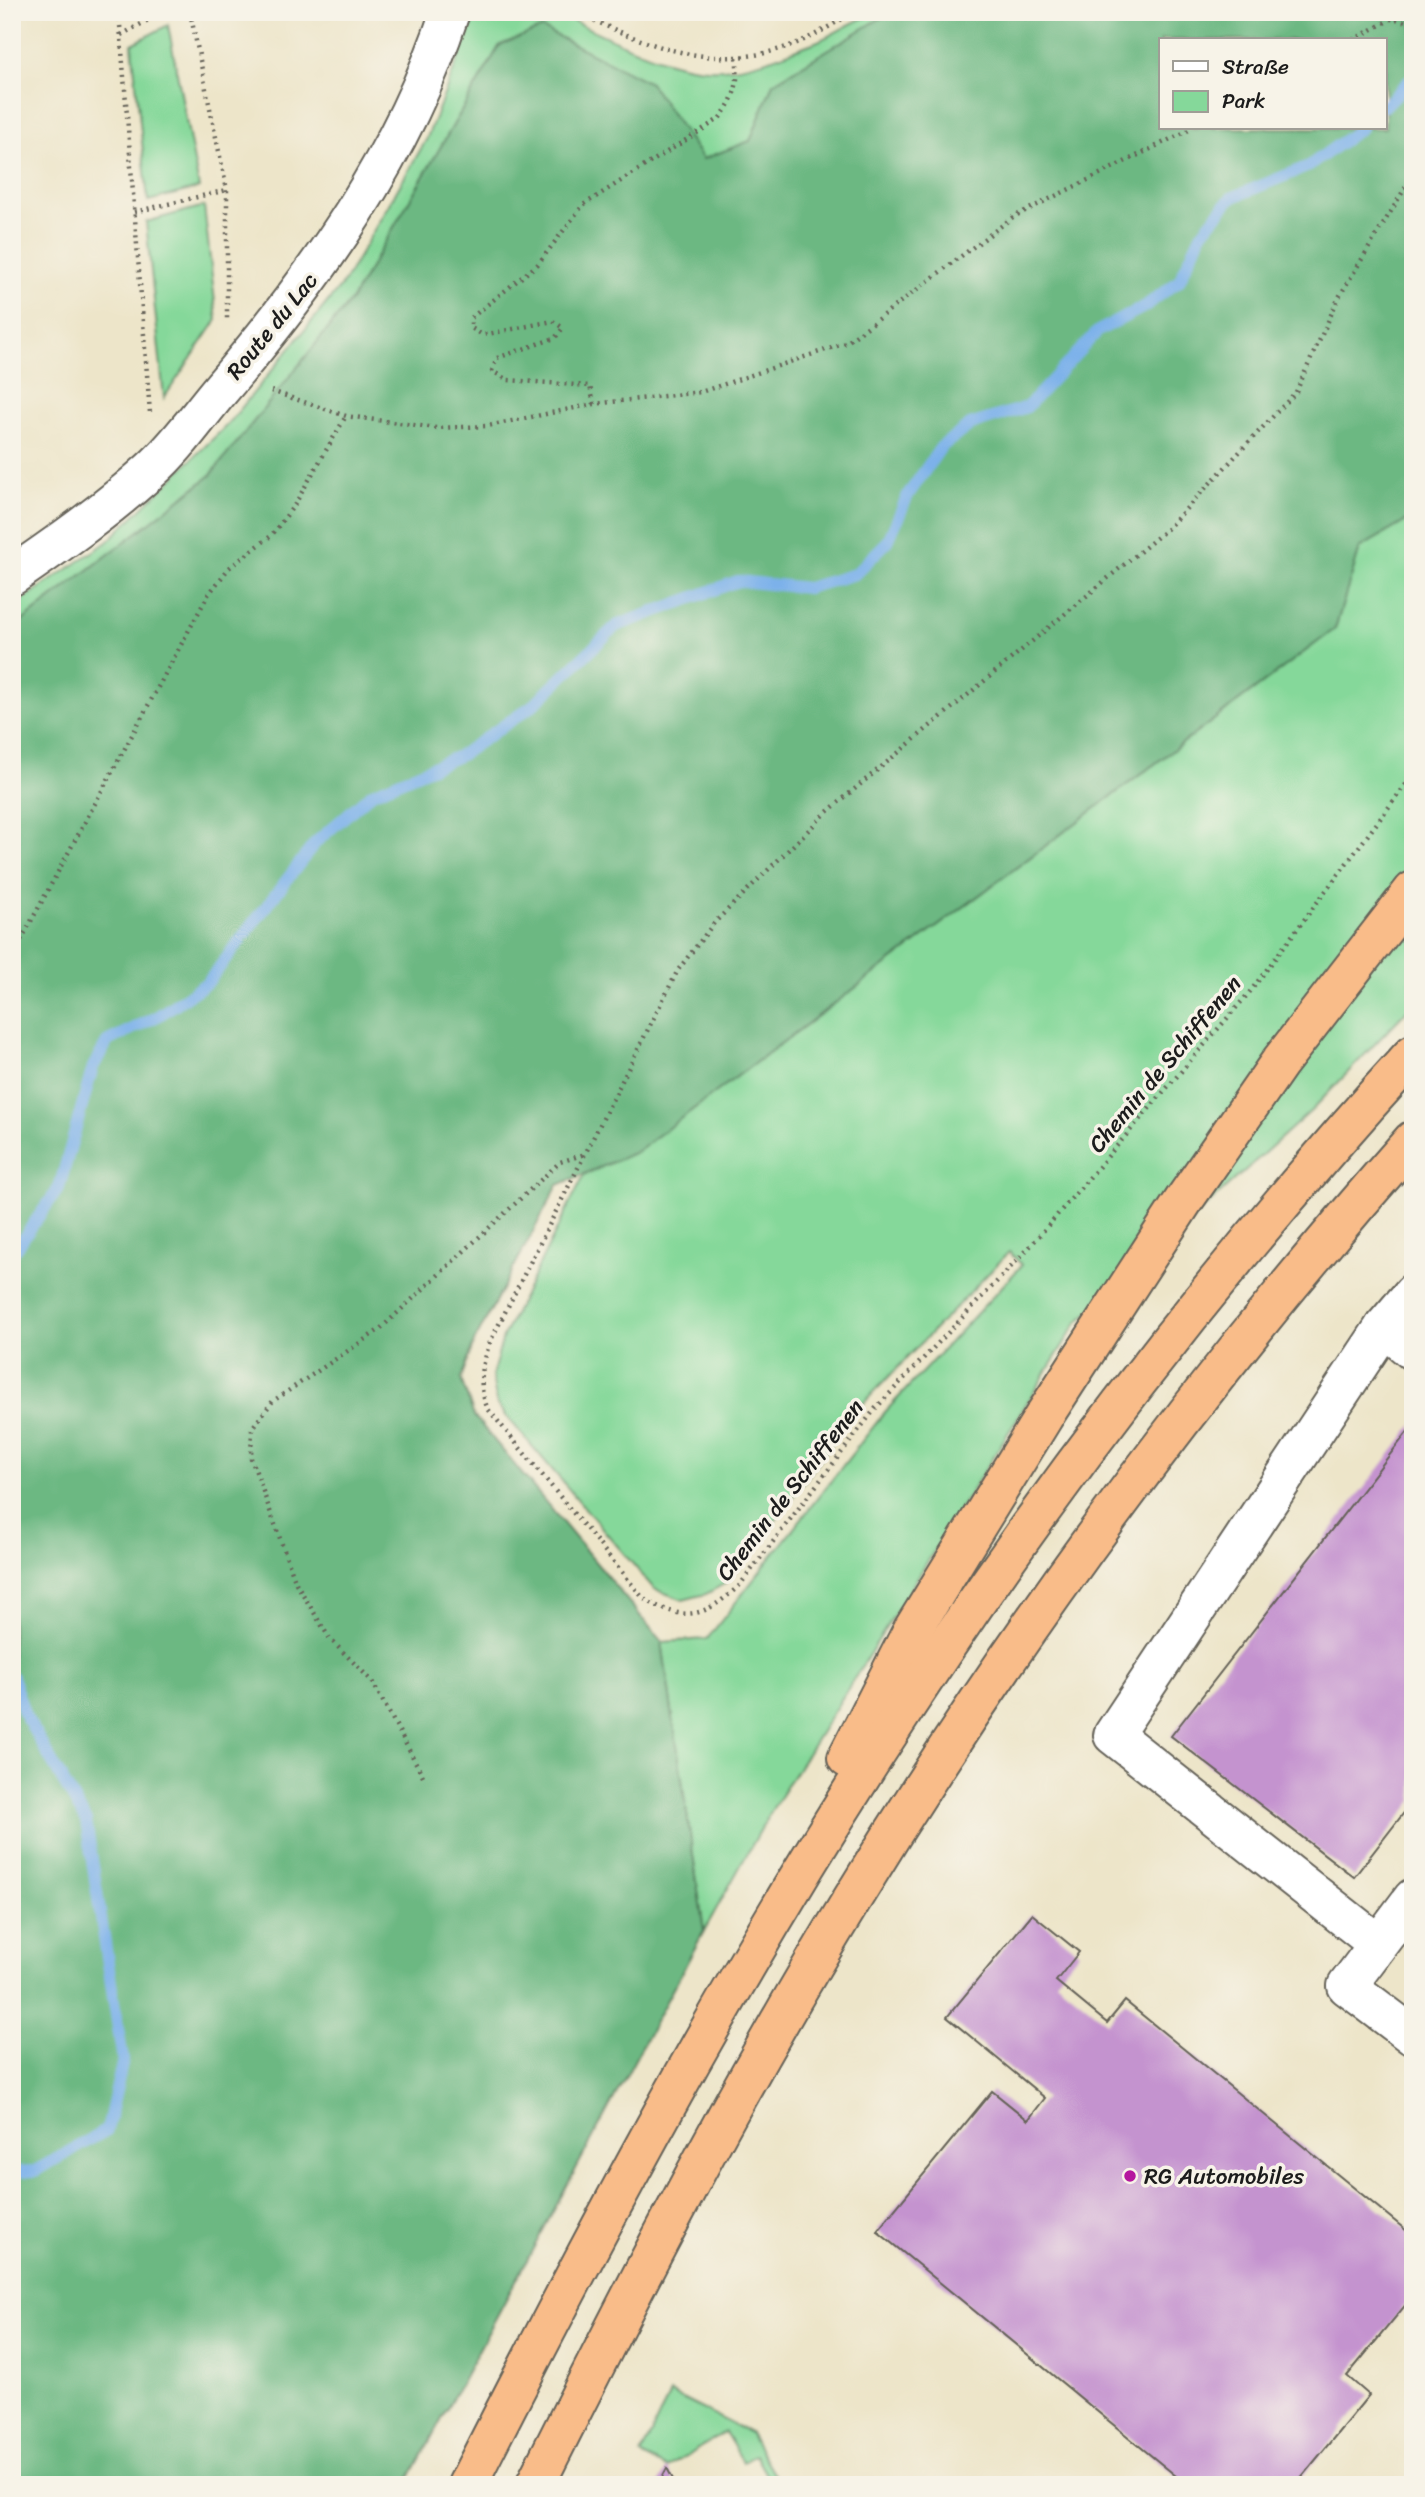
<svg xmlns="http://www.w3.org/2000/svg" width="1425" height="2497" viewBox="0 0 1425 2497" font-family="Sriracha,sans-serif">
<rect width="100%" height="100%" fill="#f7f3e8"/>
<filter id="ink" filterUnits="userSpaceOnUse"><feTurbulence type="fractalNoise" baseFrequency=".0143" numOctaves="2"/><feDisplacementMap in="SourceGraphic" scale="14" xChannelSelector="R" yChannelSelector="G"/><feConvolveMatrix kernelMatrix="1 2 1 2 8 2 1 2 1" color-interpolation-filters="sRGB"/></filter>
<filter id="wash" filterUnits="userSpaceOnUse"><feTurbulence type="fractalNoise" baseFrequency=".00686" numOctaves="4" result="noise"/><feDisplacementMap in="SourceGraphic" scale="28" xChannelSelector="R" yChannelSelector="G"/><feGaussianBlur stdDeviation="1.57" result="paint"/><feColorMatrix in="noise" values="0 0 0 0 0 0 0 0 0 0 0 0 0 0 0 0 0 1.4 0 .05"/><feComposite in="paint" operator="in"/></filter>
<g filter="url(#wash)">
<rect width="100%" height="100%" fill="#ede5c9"/>
<g fill="#85d89a" stroke="#507a5b" stroke-width="2">
<path d="M477 12H523L538 19 542 12H554C602 33 667 72 720 69 752 68 783 54 813 43 840 33 861 12 891 12L773 83 750 141 703 159 650 83 500 45 352 299 210 476 12 629V607L107 542 229 423 344 282 426 140Z"/>
<path d="M168 25 199 188 148 201 132 44Z"/>
<path d="M204 206 217 320 164 398 146 222Z"/>
<path d="M1413 517V1004L1313 1109 1077 1323 770 1813 704 1931 662 1642 707 1639 885 1412 1022 1265 1009 1252 854 1413 751 1554 724 1584 706 1594 683 1600 654 1589 497 1405 492 1376 503 1337 584 1175 636 1152 1335 629 1360 548Z"/>
<path d="M670 2393 750 2433 780 2485H772L755 2455 743 2462 725 2432 667 2468 641 2455Z"/>
</g>
<path fill="#6cb882" stroke="#446a4f" stroke-width="2" fill-rule="evenodd" d="M891 12H1413V517L1360 548 1335 629 636 1152 558 1185 474 1342 461 1379 474 1416 662 1642 704 1931 406 2485H12V629L210 476 352 299 500 45 542 28 650 83 703 159 750 141 773 83ZM1161 40H1385V128H1161Z"/>
<g fill="none" stroke-linecap="round" stroke-linejoin="round">
<g stroke="#7cb1ea" stroke-width="12">
<path d="M1385 106 1413 77"/>
<path d="M12 1254 59 1188 93 1067 108 1041 158 1016 208 982 316 842 372 793 461 755 532 706 616 626 738 581 807 588 855 574 888 541 908 495 941 447 970 425 1027 407 1098 331 1144 307 1179 281 1202 233 1231 198 1309 166 1361 128"/>
<path d="M12 1677 25 1715 86 1821 123 2060 107 2130 35 2171 12 2172"/>
</g>
</g>
<g id="blocks">
<g fill="#c493cf">
<path d="M1413 1425V1801L1354 1877 1171 1736Z"/>
<path d="M1032 1914 1079 1952 1056 1981 1107 2023 1125 2001 1413 2236V2296L1347 2376 1369 2395 1295 2485H1187L877 2231 992 2091 1028 2120 1045 2098 947 2017Z"/>
<path d="M667 2468 676 2485H658Z"/>
</g>
</g>
</g>
<g filter="url(#ink)">
<use href="#blocks" fill-opacity="0" stroke="#656259" stroke-width="2"/>
<g fill="none" stroke-linecap="round" stroke-linejoin="round">
<defs>
<g id="minor">
<path d="M12 576C60 543 108 509 151 470 177 447 198 416 220 390 317 276 403 156 450 12"/>
<path d="M1384 1327 1413 1351"/>
<path d="M1413 1898 1347 1986 1413 2036"/>
<path d="M1378 1944 1113 1735 1384 1327 1413 1293"/>
</g>
<g id="highway">
<path d="M847 1758 912 1631 1044 1416 1184 1200 1280 1062 1413 891"/>
<path d="M467 2485C593 2236 725 1988 876 1753 1034 1506 1215 1271 1413 1054"/>
<path d="M535 2485C634 2287 735 2090 851 1901 1015 1631 1204 1377 1413 1140"/>
</g>
</defs>
<use href="#minor" stroke="#656259" stroke-width="42"/>
<use href="#highway" stroke="#656259" stroke-width="42"/>
<g stroke="#656259" stroke-width="4.5" stroke-dasharray="2 5" stroke-linecap="butt">
<path d="M119 12 150 413"/>
<path d="M190 12 227 190V319"/>
<path d="M575 12C650 46 715 76 797 43 817 35 836 22 854 12"/>
<path d="M121 35 163 12"/>
<path d="M1353 40 1393 18 1413 24"/>
<path d="M1413 175 1339 297 1296 392 1167 529 827 812 714 923 678 970 490 1342C482 1367 477 1385 488 1409L644 1599C686 1623 704 1617 739 1586L875 1409 1026 1251 1249 993 1413 775"/>
<path d="M134 212 227 190"/>
<path d="M271 391 346 416 436 428 488 426 594 404 701 392 846 343 1013 217 1193 128"/>
<path d="M594 404 590 386 508 380 492 371 497 358 555 338 563 328 553 321 483 335 471 328V318L538 264 583 205 719 119C735 98 740 83 736 57"/>
<path d="M21 940 208 595 229 568 271 536 295 504 346 416"/>
<path d="M423 1776 372 1681 330 1639 296 1583 251 1458 252 1428 273 1401 379 1330 560 1162 585 1154"/>
</g>
<use href="#minor" stroke="#fff" stroke-width="38"/>
<use href="#highway" stroke="#f9bc89" stroke-width="38"/>
</g>
</g>
<circle fill="#b5179e" stroke="#f7f3e8" stroke-width="2.5" cx="1130" cy="2176" r="7"/>
<g text-anchor="middle" dominant-baseline="central" stroke-width="7" stroke-linejoin="round" paint-order="stroke">
<g font-size="23" fill="#1c1c1c" stroke="#f7f3e8">
<text transform="translate(272 326) rotate(-51)">Route du Lac</text>
<text transform="translate(1165 1064) rotate(-50)">Chemin de Schiffenen</text>
<text transform="translate(790 1490) rotate(-52)">Chemin de Schiffenen</text>
</g>
<g font-size="23" fill="#1c1c1c" stroke="#f7f3e8" text-anchor="start">
<text x="1144" y="2176">RG Automobiles</text>
</g>
</g>
<rect width="1425" height="2497" fill="none" stroke="#f7f3e8" stroke-width="42"/>
<rect x="1159" y="38" width="228" height="91" fill="#f7f3e8" stroke="#9f9d96" stroke-width="2"/>
<rect x="1173" y="61" width="35" height="10" fill="#ffffff" stroke="#9f9d96" stroke-width="2"/>
<text x="1222" y="74" font-size="21" fill="#1c1c1c">Straße</text>
<rect x="1173" y="91" width="35" height="21" fill="#85d89a" stroke="#9f9d96" stroke-width="2"/>
<text x="1222" y="108" font-size="21" fill="#1c1c1c">Park</text>
</svg>
